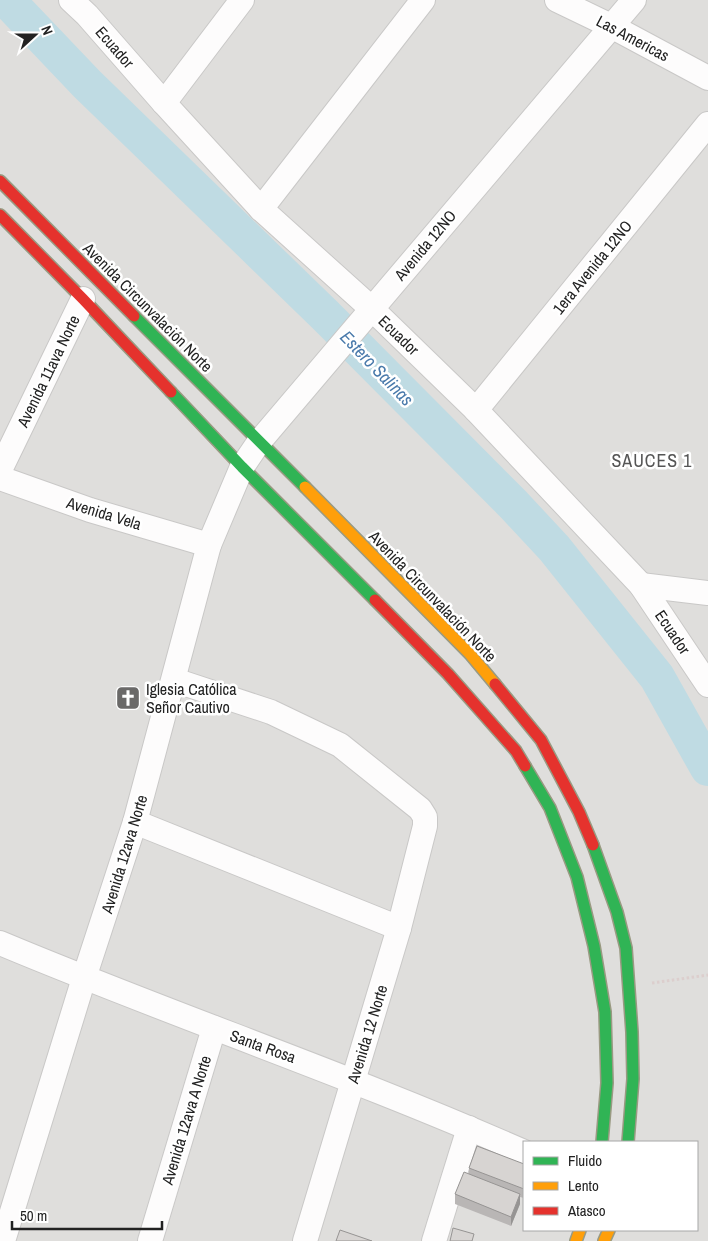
<svg xmlns="http://www.w3.org/2000/svg" width="708" height="1241" viewBox="0 0 708 1241" font-family="'Archivo Narrow',sans-serif">
<rect width="100%" height="100%" fill="#f0eeeb"/>
<path fill="#dfdedc" fill-rule="evenodd" d="M0 0H708V1241H0ZM524 1142H697V1230H524Z"/>
<g fill="none" stroke-linecap="round" stroke-linejoin="round">
<path stroke="#bfdbe3" stroke-width="36" d="M7 0 87 84 326 316 513 504 554 548 657 677 708 768"/>
<defs>
<g id="street">
<path d="M71 0 87 15 164 103 261 209 372 309 476 410 641 585 708 685"/>
<path d="M557 0 611 26 708 78"/>
<path d="M164 103 242 0"/>
<path d="M261 209 423 0"/>
<path d="M476 410 708 124"/>
<path d="M0 470 83 299"/>
<path d="M0 478 90 510 209 545"/>
<path d="M641 585 708 593"/>
<path d="M174 680 271 712 340 745 420 809 425 817V826L399 928 305 1241"/>
<path d="M135 822 399 928"/>
<path d="M0 943C174 1016 352 1076 524 1152"/>
<path d="M3 1241 84 978 135 822 209 545 242 467 259 442 634 0"/>
<path d="M150 1241 214 1028"/>
<path d="M434 1241 469 1128"/>
</g>
<g id="fast">
<path d="M134 316 305 487"/>
<path d="M171 392 242 467 375 600"/>
<path d="M525 766 550 808 577 877 594 946 605 1012 607 1083 602 1142"/>
<path d="M593 845 617 912 626 948 632 1032 633 1079 628 1142"/>
</g>
<g id="slow">
<path d="M305 487 470 654 495 684"/>
<path d="M576 1241 580 1230"/>
<path d="M604 1241 609 1230"/>
</g>
<g id="jam">
<path d="M0 181 134 316"/>
<path d="M0 215 83 299 171 392"/>
<path d="M375 600 448 674 516 751 525 766"/>
<path d="M495 684 541 740 579 812 593 845"/>
</g>
</defs>
<use href="#street" stroke="#c9c8c7" stroke-width="26"/>
<use href="#fast" stroke="#999a82" stroke-width="14"/>
<use href="#slow" stroke="#999a82" stroke-width="14"/>
<use href="#jam" stroke="#999a82" stroke-width="14"/>
<path stroke="#dccecd" stroke-width="3" stroke-dasharray="2.5 2.5" stroke-linecap="butt" d="M652 983 708 975"/>
<use href="#street" stroke="#fdfcfc" stroke-width="24"/>
<use href="#fast" stroke="#30b455" stroke-width="11"/>
<use href="#slow" stroke="#ff9f0a" stroke-width="11"/>
<use href="#jam" stroke="#e5322d" stroke-width="11"/>
</g>
<path fill="#b9b6b5" d="M524 1164V1198L520 1197V1204L511 1226 455 1204V1194L469 1174V1168Z"/>
<path fill="#969493" d="M520 1194V1204L511 1226V1217Z"/>
<g fill="#d7d4d2" stroke="#969493">
<path d="M477 1146 524 1164V1189L469 1168Z"/>
<path d="M464 1172 520 1194 511 1217 455 1194Z"/>
<path d="M453 1228 474 1234 472 1241H450Z"/>
<path d="M340 1230 372 1241H336Z"/>
</g>
<defs>
<symbol id="church-square" viewBox="-11 -11 22 22"><rect x="-9" y="-9" width="18" height="18" rx="4" fill="#6a6968" stroke="#fff"/><path d="M-1.2-6h2.4v3.5h3.3v2.4h-3.3V6h-2.4V-.1h-3.3v-2.4h3.3Z" fill="#fff"/></symbol>
</defs>
<g fill-rule="evenodd">
<use href="#church-square" x="114" y="684" width="28" height="28"/>
</g>
<g text-anchor="middle" dominant-baseline="central" stroke-width="5" stroke-linejoin="round" paint-order="stroke">
<g font-size="16" fill="#222" stroke="#fff">
<text transform="translate(633 38) rotate(28)">Las Americas</text>
<text transform="translate(115 47) rotate(49)">Ecuador</text>
<text transform="translate(425 245) rotate(-50)">Avenida 12NO</text>
<text transform="translate(592 267) rotate(-51)">1era Avenida 12NO</text>
<text transform="translate(148 307) rotate(45)">Avenida Circunvalación Norte</text>
<text transform="translate(399 335) rotate(44)">Ecuador</text>
<text transform="translate(48 371) rotate(-64)">Avenida 11ava Norte</text>
<text transform="translate(104 513) rotate(17)">Avenida Vela</text>
<text transform="translate(433 596) rotate(46)">Avenida Circunvalación Norte</text>
<text transform="translate(673 632) rotate(56)">Ecuador</text>
<text transform="translate(124 854) rotate(-73)">Avenida 12ava Norte</text>
<text transform="translate(367 1034) rotate(-73)">Avenida 12 Norte</text>
<text transform="translate(263 1046) rotate(20)">Santa Rosa</text>
<text transform="translate(186 1120) rotate(-73)">Avenida 12ava A Norte</text>
</g>
<g font-size="16" fill="#222" stroke="#fff" text-anchor="start">
<text x="146" y="689">Iglesia Católica<tspan x="146" dy="18">Señor Cautivo</tspan></text>
</g>
<g font-size="18" font-style="italic" fill="#4a7aab" stroke="#fff">
<text transform="translate(377 368) rotate(46)">Estero Salinas</text>
</g>
<g font-size="18" letter-spacing="1" fill="#555" stroke="#fff">
<text x="652" y="460">SAUCES 1</text>
</g>
</g>
<rect x="523" y="1141" width="175" height="90" fill="#ffffff" stroke="#a7a7a7"/>
<rect x="533" y="1157" width="25" height="8" fill="#30b455" stroke="#a7a7a7"/>
<text x="568" y="1166" font-size="15" fill="#222222">Fluido</text>
<rect x="533" y="1182" width="25" height="8" fill="#ff9f0a" stroke="#a7a7a7"/>
<text x="568" y="1191" font-size="15" fill="#222222">Lento</text>
<rect x="533" y="1207" width="25" height="8" fill="#e5322d" stroke="#a7a7a7"/>
<text x="568" y="1216" font-size="15" fill="#222222">Atasco</text>
<g transform="translate(35 35) rotate(69)" stroke="#ffffff" stroke-width="4" paint-order="stroke">
<path d="M0-4L9 19L0 12L-9 19Z" fill="#222222"/>
<text y="-8" font-size="14" font-weight="bold" text-anchor="middle" fill="#222222">N</text>
</g>
<path d="M12 1221v8h150v-8" fill="none" stroke="#222222" stroke-width="2.5"/>
<text x="20" y="1221" font-size="15" fill="#222222" stroke="#ffffff" stroke-width="4" paint-order="stroke">50 m</text>
</svg>
